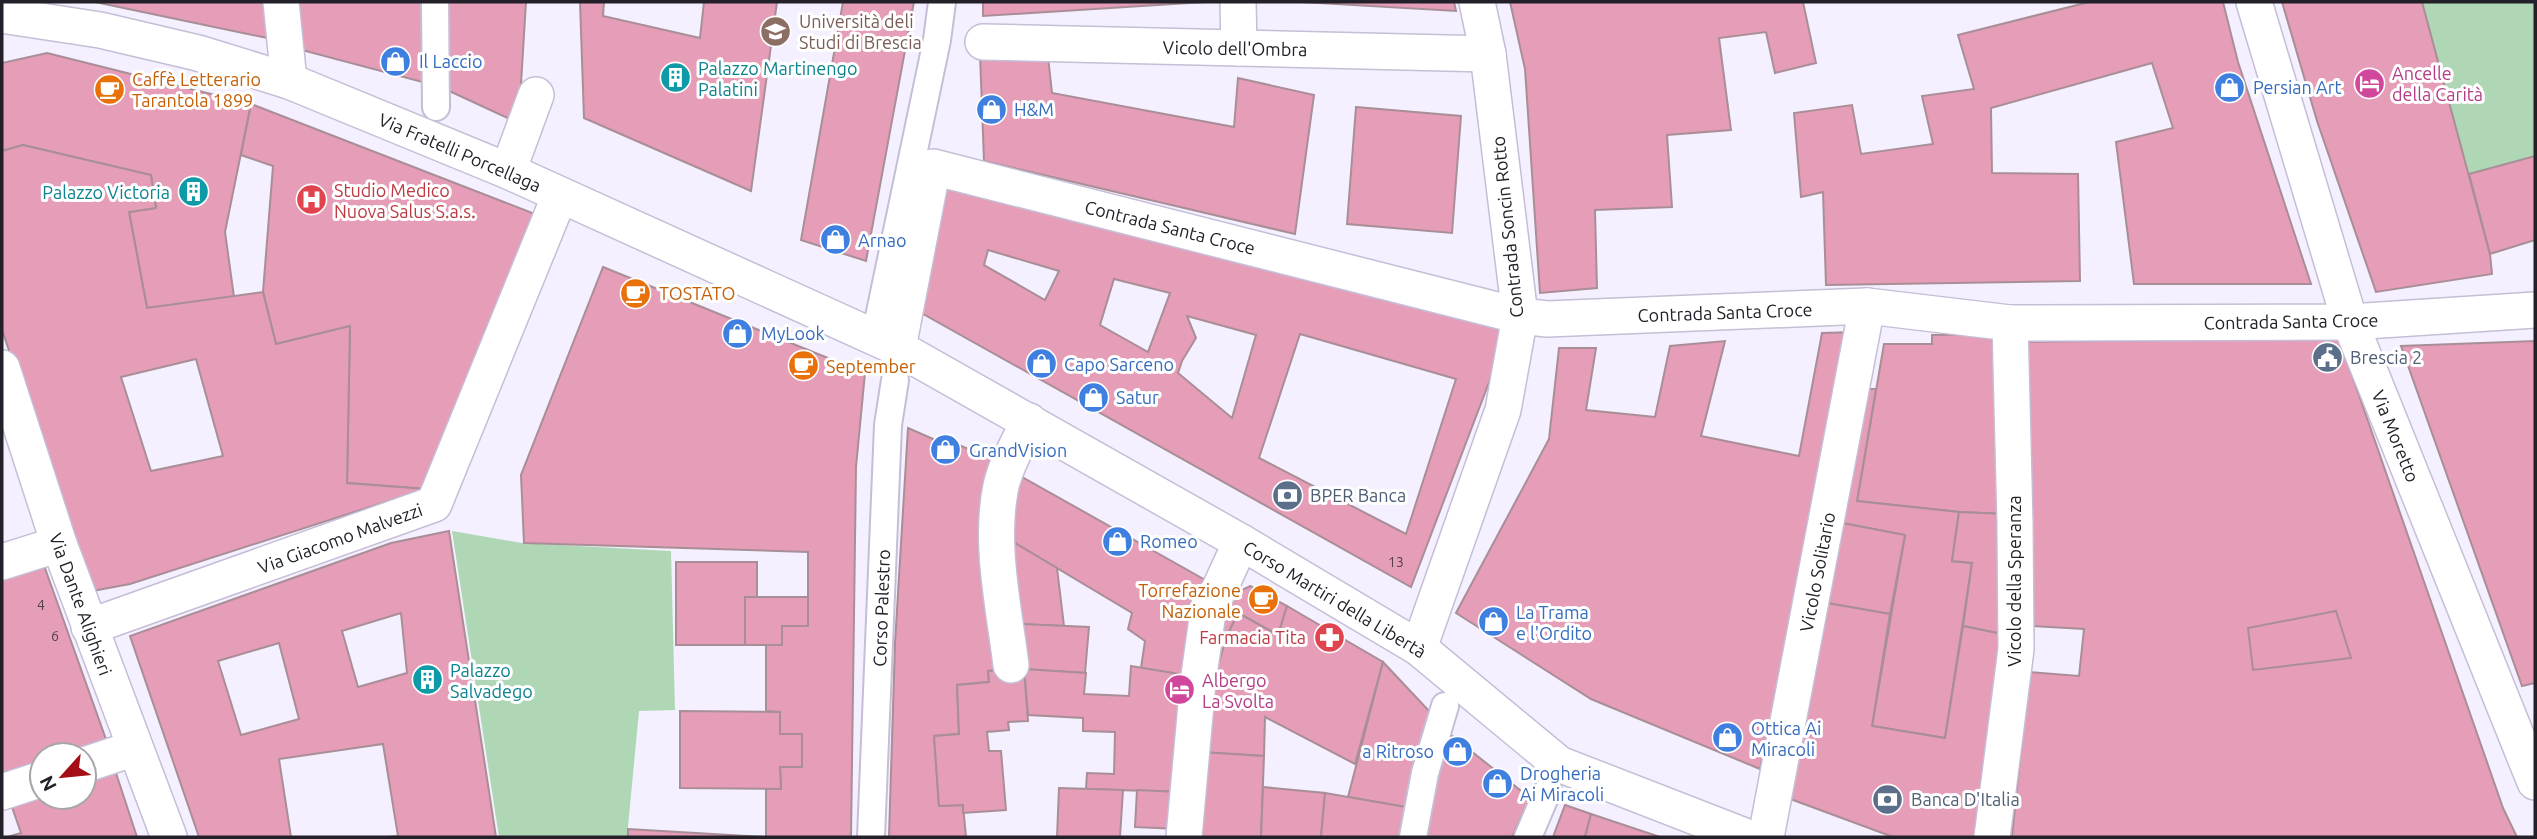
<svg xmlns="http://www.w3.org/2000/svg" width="2537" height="839" viewBox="0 0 2537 839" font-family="Ubuntu,sans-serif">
<rect width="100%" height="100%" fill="#f4f0ff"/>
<g fill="#afd7b6">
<path d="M2422 2H2535V156L2469 174Z"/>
<path d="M452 531 522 543 671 551 675 710 639 711 627 837H499Z"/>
</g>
<g fill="#e59db8" stroke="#a98e97" stroke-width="2" fill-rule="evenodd">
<path d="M95 2H274L277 40 219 28Z"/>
<path d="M294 2H422L426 83 298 49Z"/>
<path d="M446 2H526L520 100 512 120 445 89Z"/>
<path d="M580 2H604L603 16 700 38 704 2H777L751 191 584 118Z"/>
<path d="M843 2H914L866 261 801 240Z"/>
<path d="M983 2H1205L983 16Z"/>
<path d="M1301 2H1454L1456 11Z"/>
<path d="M1510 2H1803L1816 63 1775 73 1766 32 1719 38 1731 130 1667 135 1672 207 1595 210 1597 288 1540 293 1525 69Z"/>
<path d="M2089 2H2223L2238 62 2311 284H2134L2116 142 2173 128 2152 63 1991 108 1992 173 2078 174 2080 281 1826 285 1823 192 1801 197 1794 113 1852 105 1861 154 1933 144 1922 96 1974 89 1958 35Z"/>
<path d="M2282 2H2422L2490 254 2492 274 2376 292 2317 121Z"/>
<path d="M47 53 251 104 225 232 234 297 147 308 129 212 156 208 151 175 23 145 2 151V63Z"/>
<path d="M980 54 1048 57 1052 93 1234 127 1238 78 1314 95 1295 234 984 161Z"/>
<path d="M251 104 535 214 426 489 347 483 350 326 276 344 263 292 273 166 241 155Z"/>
<path d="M1356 107 1461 116 1452 233 1347 224Z"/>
<path d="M23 145 151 175 156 208 129 212 147 308 263 292 276 344 350 326 347 483 426 489 130 584 92 591 2 330V151ZM196 359 223 456 151 471 121 377Z"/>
<path d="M2535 156V240L2490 254 2469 174Z"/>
<path d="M942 184 1509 330 1411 587 916 310ZM988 250 1059 271 1045 300 984 265ZM1114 279 1170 293 1148 352 1100 325ZM1187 316 1256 335 1232 418 1178 373 1182 361 1196 338ZM1300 334 1456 379 1406 534 1259 458Z"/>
<path d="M603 267 865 373 856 467 851 837H766V788L781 789 780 767H802V734H780V712L766 711V645H782V626H808V552L524 543 521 475Z"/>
<path d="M1855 332 1760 769 1591 699 1456 613 1549 439 1559 348H1596L1586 410 1655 417 1670 346 1725 341 1701 436 1799 456 1822 333Z"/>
<path d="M1992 334 2007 514 1959 512 1857 501 1884 344H1932V335Z"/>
<path d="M2339 338 2503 808 2517 837H2012L2029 672 2079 676 2084 629 2031 626 2020 342Z"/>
<path d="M2535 341V683L2522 686 2401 346Z"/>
<path d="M1865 389H1876L1857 501 1959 512 1952 561 1972 563 1945 738 1872 726 1905 535 1842 523Z"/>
<path d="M908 428 958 450 952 442 997 461 1002 670 988 671 989 682 957 685 959 734 934 736 939 806 963 805 966 837H889L895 643Z"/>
<path d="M1015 473 1207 581 1191 676 1141 668 1145 641 1128 629 1132 613 1000 534Z"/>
<path d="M1959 512 2007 514 2002 634 1963 626 1972 563 1952 561Z"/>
<path d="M1842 523 1905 535 1890 614 1827 603Z"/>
<path d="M449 531 496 837H388L398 836 383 744 279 759 291 837H199L130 636 391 543ZM401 613 407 673 358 687 342 631ZM279 643 299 719 241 735 218 661Z"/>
<path d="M1000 534 1057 568 1064 626 1021 624Z"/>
<path d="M41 557 108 745 80 755H42V769L2 784V570Z"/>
<path d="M676 562H757V597H745V645H676Z"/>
<path d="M1250 586 1287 606 1278 635 1238 613 1226 638 1214 634 1217 602Z"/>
<path d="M745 597H808V626H782V645H745Z"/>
<path d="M1827 603 1890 614 1872 726 1945 738 1963 626 2002 634 1977 837H1893L1785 797Z"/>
<path d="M1287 606 1383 662 1355 764 1265 717 1264 756 1200 752 1213 684 1226 638 1238 613 1278 635Z"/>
<path d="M2336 611 2351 658 2253 670 2248 628Z"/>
<path d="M1021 624 1089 627 1085 673 1024 669Z"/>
<path d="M1383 662 1431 713 1406 807 1348 797Z"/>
<path d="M1131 666 1191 676 1179 792 1086 789 1087 773 1114 774 1115 732 1083 731V718L1028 715 1024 669 1086 673 1084 694 1129 696Z"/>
<path d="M1024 669 1028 721 1008 722 1009 730 987 732 989 751H1001L1006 810 963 813V805L939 806 934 736 959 734 957 685 989 682 988 671Z"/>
<path d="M680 711 780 712V734H802V767H780L781 789 680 788Z"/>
<path d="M1446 731 1530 798 1512 837H1422Z"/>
<path d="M1200 752 1264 756 1261 837H1191Z"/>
<path d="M115 770 137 837H7L21 833 11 804 42 797H84V780Z"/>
<path d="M1263 787 1325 793 1321 837H1261Z"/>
<path d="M1059 788 1123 790 1120 837H1057Z"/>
<path d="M1137 790 1179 792 1178 829 1135 827Z"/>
<path d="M1325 793 1406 807 1403 837H1321Z"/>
<path d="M1565 805 1591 814 1585 837H1553Z"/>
<path d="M1591 814 1660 837H1585Z"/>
<path d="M628 829 764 837H628Z"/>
</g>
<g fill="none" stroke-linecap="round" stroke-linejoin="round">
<defs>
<g id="pedestrian">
<path d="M435 2 436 107"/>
<path d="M879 317 937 40 942 2"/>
<path d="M871 837 888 425 895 380"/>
<path d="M1413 837 1425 773 1445 706"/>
<path d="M1528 837 1548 790"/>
</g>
<g id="minor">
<path d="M281 2 289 81"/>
<path d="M1238 2 1239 48"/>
<path d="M2254 2 2350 322 2535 782"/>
<path d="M2 15 100 30 198 53 289 81 508 171 898 348 1241 542 1419 648 1559 764 1747 837"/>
<path d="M983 42 1488 54"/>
<path d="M508 171 536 95"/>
<path d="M898 348 933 167 1520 316 1547 319 1867 306 2010 323 2350 322 2535 310"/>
<path d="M2 368 59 544 169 837"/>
<path d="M2 562 59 544"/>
<path d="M89 627 434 504 560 195"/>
<path d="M1419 648 1503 410 1520 316 1488 54 1477 2"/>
<path d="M1011 665C1004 608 989 544 1001 486 1006 464 1019 442 1029 421"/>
<path d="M84 765 135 748"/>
<path d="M2 792 42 779"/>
<path d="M1184 837 1198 682 1209 605 1219 590 1241 542"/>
<path d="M1766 837 1867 306"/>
<path d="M1992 837 2016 649 2015 523 2010 323"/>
</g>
</defs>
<use href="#pedestrian" stroke="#c5bed6" stroke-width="30"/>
<use href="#minor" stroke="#c5bed6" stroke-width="38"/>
<use href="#pedestrian" stroke="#fff" stroke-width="26"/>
<use href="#minor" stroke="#fff" stroke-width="35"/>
</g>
<defs>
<symbol id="university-disc" viewBox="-11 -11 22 22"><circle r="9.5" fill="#8d6e63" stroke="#fff"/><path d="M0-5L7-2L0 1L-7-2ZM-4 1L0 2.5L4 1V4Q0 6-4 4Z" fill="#fff"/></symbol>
<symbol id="shop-disc" viewBox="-11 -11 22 22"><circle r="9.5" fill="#3f7fe0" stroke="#fff"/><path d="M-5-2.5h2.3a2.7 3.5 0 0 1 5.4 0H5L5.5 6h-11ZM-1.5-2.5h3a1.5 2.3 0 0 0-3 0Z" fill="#fff"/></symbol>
<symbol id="building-disc" viewBox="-11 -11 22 22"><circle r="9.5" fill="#0f9aa8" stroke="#fff"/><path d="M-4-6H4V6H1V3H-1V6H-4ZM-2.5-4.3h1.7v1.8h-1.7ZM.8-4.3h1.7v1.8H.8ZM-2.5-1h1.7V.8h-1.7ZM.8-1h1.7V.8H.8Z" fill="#fff"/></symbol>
<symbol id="hotel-disc" viewBox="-11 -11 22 22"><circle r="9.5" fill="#d1479c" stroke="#fff"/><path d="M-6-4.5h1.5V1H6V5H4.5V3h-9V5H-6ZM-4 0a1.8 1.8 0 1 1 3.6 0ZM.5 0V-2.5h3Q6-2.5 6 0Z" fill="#fff"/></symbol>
<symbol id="cafe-disc" viewBox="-11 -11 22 22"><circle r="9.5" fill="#e8710a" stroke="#fff"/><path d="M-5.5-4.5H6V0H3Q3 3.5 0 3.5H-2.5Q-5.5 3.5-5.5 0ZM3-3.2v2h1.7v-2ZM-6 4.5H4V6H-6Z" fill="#fff"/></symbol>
<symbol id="hospital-disc" viewBox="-11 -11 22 22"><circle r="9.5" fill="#e0444e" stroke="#fff"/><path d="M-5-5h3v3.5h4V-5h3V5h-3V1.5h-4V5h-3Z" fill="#fff"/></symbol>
<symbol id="civic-disc" viewBox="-11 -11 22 22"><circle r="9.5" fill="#5c6f8a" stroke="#fff"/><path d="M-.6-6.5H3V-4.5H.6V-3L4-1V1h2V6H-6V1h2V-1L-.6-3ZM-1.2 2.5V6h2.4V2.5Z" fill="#fff"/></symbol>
<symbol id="bank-disc" viewBox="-11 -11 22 22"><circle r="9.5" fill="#5c6f8a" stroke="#fff"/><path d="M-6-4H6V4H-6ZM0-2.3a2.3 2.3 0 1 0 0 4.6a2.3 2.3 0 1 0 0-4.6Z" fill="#fff"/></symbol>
<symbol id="pharmacy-disc" viewBox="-11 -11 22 22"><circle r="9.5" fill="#e0444e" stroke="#fff"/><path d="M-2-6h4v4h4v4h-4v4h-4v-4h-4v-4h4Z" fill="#fff"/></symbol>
</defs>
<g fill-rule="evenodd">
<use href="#university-disc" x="758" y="14" width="35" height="35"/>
<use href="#shop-disc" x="378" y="44" width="35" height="35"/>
<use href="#building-disc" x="658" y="60" width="35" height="35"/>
<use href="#hotel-disc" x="2352" y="66" width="35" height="35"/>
<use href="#shop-disc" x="2212" y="70" width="35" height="35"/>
<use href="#cafe-disc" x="92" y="72" width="35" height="35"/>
<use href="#shop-disc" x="974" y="92" width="35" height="35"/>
<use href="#building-disc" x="176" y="174" width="35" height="35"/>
<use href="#hospital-disc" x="294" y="182" width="35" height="35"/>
<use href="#shop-disc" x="818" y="222" width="35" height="35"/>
<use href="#cafe-disc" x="618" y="276" width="35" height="35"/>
<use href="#shop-disc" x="720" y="316" width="35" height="35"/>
<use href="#civic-disc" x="2310" y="340" width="35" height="35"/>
<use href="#shop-disc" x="1024" y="346" width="35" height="35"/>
<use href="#cafe-disc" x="786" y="348" width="35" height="35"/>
<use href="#shop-disc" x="1076" y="380" width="35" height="35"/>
<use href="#shop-disc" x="928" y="432" width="35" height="35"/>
<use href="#bank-disc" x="1270" y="478" width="35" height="35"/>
<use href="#shop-disc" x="1100" y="524" width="35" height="35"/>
<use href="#cafe-disc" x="1246" y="582" width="35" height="35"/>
<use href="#shop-disc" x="1476" y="604" width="35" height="35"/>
<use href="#pharmacy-disc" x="1312" y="620" width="35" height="35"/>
<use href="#building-disc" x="410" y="662" width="35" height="35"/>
<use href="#hotel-disc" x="1162" y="672" width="35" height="35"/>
<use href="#shop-disc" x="1710" y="720" width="35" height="35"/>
<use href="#shop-disc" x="1440" y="734" width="35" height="35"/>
<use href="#shop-disc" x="1480" y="766" width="35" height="35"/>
<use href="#bank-disc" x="1870" y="782" width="35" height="35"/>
</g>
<g text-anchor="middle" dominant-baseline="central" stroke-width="6" stroke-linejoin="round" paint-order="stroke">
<g font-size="14" fill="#543f4d">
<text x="1396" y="562">13</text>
<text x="41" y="605">4</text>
<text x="55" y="636">6</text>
</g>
<g font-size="18" fill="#785e54" stroke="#fff" text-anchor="start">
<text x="799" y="21">Università deli<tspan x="799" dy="21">Studi di Brescia</tspan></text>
</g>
<g font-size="18" fill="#232029" stroke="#fff">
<text transform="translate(1235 48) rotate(1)">Vicolo dell'Ombra</text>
<text transform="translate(460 152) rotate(23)">Via Fratelli Porcellaga</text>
<text transform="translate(1170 227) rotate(14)">Contrada Santa Croce</text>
<text transform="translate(1507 227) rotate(-96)">Contrada Soncin Rotto</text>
<text transform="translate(1725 312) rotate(-2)">Contrada Santa Croce</text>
<text transform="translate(2291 321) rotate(-1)">Contrada Santa Croce</text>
<text transform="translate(2396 436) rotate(68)">Via Moretto</text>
<text transform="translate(340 538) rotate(-20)">Via Giacomo Malvezzi</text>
<text transform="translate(1817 572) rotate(-79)">Vicolo Solitario</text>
<text transform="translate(2014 581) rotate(-90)">Vicolo della Speranza</text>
<text transform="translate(1335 599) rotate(31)">Corso Martiri della Libertà</text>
<text transform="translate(81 604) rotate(70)">Via Dante Alighieri</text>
<text transform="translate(881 608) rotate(-88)">Corso Palestro</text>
</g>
<g font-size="18" fill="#366cbe" stroke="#fff" text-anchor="start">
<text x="419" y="61">Il Laccio</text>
<text x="2253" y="87">Persian Art</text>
<text x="1014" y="109">H&amp;M</text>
<text x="858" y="240">Arnao</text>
<text x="761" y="333">MyLook</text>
<text x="1064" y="364">Capo Sarceno</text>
<text x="1116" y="397">Satur</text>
<text x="969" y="450">GrandVision</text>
<text x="1140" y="541">Romeo</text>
<text x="1516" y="612">La Trama<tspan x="1516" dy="21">e l'Ordito</tspan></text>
<text x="1751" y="728">Ottica Ai<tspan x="1751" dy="21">Miracoli</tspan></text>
<text x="1434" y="751" text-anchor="end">a Ritroso</text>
<text x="1520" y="773">Drogheria<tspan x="1520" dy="21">Ai Miracoli</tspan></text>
</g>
<g font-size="18" fill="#0d838f" stroke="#fff" text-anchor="start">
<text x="698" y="68">Palazzo Martinengo<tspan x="698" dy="21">Palatini</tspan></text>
<text x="170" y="192" text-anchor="end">Palazzo Victoria</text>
<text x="450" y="670">Palazzo<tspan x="450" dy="21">Salvadego</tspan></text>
</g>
<g font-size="18" fill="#b23c85" stroke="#fff" text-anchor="start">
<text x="2392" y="73">Ancelle<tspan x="2392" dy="21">della Carità</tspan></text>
<text x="1202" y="680">Albergo<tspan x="1202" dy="21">La Svolta</tspan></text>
</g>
<g font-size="18" fill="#c56008" stroke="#fff" text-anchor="start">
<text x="132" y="79">Caffè Letterario<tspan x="132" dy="21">Tarantola 1899</tspan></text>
<text x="659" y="293">TOSTATO</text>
<text x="826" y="366">September</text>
<text x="1241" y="590" text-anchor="end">Torrefazione<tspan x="1241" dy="21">Nazionale</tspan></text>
</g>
<g font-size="18" fill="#be3a42" stroke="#fff" text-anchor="start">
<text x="334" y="190">Studio Medico<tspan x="334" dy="21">Nuova Salus S.a.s.</tspan></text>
<text x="1306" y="637" text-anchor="end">Farmacia Tita</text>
</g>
<g font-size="18" fill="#4e5e75" stroke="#fff" text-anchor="start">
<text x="2350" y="357">Brescia 2</text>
<text x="1310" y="495">BPER Banca</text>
<text x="1911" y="799">Banca D'Italia</text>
</g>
</g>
<rect width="2537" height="839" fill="none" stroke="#232029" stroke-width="7"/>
<g transform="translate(63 776) rotate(243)"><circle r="33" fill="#ffffff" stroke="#a7a6a9" stroke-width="2"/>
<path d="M0-5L12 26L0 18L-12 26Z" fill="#a50e16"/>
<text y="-10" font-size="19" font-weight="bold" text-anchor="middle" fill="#232029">N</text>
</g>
</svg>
